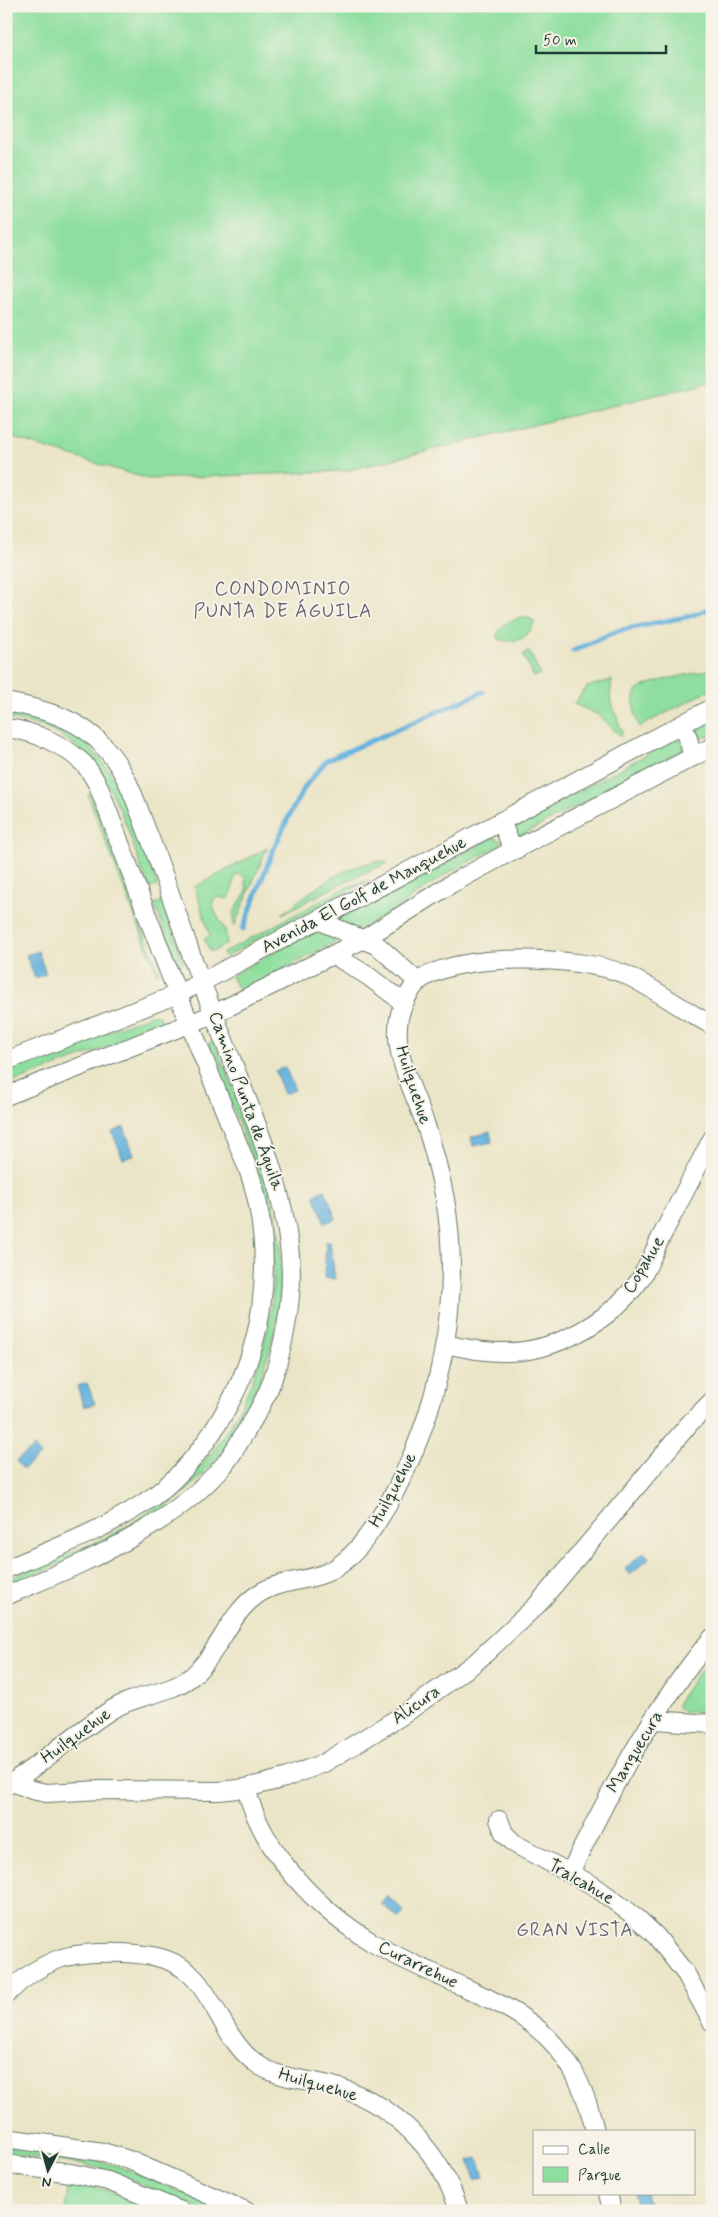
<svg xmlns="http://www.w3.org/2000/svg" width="718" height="2217" viewBox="0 0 718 2217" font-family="Mynerve,sans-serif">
<rect width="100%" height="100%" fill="#f7f3e8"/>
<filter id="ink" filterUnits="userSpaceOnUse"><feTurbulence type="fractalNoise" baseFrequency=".02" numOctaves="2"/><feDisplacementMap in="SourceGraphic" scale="10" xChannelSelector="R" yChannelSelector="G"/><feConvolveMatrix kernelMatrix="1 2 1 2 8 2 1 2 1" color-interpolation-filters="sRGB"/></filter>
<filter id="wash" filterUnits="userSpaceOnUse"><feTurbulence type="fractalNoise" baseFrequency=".0096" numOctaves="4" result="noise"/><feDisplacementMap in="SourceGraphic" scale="20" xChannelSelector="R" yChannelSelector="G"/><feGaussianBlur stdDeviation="1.12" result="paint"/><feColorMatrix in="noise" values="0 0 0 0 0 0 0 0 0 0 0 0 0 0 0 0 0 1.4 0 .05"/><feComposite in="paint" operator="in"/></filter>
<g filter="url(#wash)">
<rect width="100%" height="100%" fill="#ebe5c7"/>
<g fill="#8edf9f" stroke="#568e6a">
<path d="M6 6H712V385L709 382 345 471 148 479 6 436Z"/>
<path d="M520 618H529L534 621C531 638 514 645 498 639 496 626 510 621 520 618Z"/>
<path d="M527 652 530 653 540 674 534 677 524 657V654Z"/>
<path d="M712 669V689L639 727C636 717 631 704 635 693 641 681 697 674 712 669Z"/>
<path d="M612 680 610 698 622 732 621 737 599 715 574 704 587 687Z"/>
<path d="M6 712C108 721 128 803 157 884V886L150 888 148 886C119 809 104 729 6 719Z"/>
<path d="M712 721V734L703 738H696V730Z"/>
<path d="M675 739H679L685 745 681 751 522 835H516L513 828 515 826Z"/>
<path d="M91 793 159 972 157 974 88 795Z"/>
<path d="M494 837 501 841 500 845 448 873 391 912 356 931 338 919Z"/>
<path d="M267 848 234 927V912L247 890 245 877 239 874 235 876 230 897 227 899 217 897 213 900C212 917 230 926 226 944L214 951H210L204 939 210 936 195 887Z"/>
<path d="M381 861 388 863 346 881 282 914C311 891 342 865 381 861Z"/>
<path d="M369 880 225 957 223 953 345 888Z"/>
<path d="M163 901 183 962 178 965 154 904Z"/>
<path d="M312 931 336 937 338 941 239 992 231 976Z"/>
<path d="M154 1014 160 1017 162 1023 159 1028 6 1085V1070Z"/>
<path d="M214 1041C236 1097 262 1153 275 1212 297 1312 256 1437 174 1501 124 1540 64 1562 6 1586V1580C57 1558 114 1539 159 1505 254 1433 293 1306 264 1191 259 1172 250 1153 243 1135 232 1104 220 1073 208 1043Z"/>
<path d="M712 1655V1712H683L677 1706 679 1699Z"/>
<path d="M6 2147 79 2157 118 2166 226 2211H206L105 2169 86 2165 6 2154Z"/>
<path d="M69 2181 113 2192 157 2211H65Z"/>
</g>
<g fill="#64b1dd" stroke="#427788">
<path d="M38 951 46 974 35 978 26 955Z"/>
<path d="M285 1067 295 1090 284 1094 275 1071Z"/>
<path d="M124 1127 134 1155 123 1159 112 1132Z"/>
<path d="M490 1132 492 1142 473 1146 471 1137Z"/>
<path d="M325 1190 336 1219 325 1223 314 1195Z"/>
<path d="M330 1241 335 1279 324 1278 326 1242Z"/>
<path d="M87 1383 95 1404 84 1407 77 1386Z"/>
<path d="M34 1447 41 1455 23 1469 16 1461Z"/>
<path d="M644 1552 649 1558 630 1575 625 1569Z"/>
<path d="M387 1896 404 1911 399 1918 381 1904Z"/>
<path d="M478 2158 484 2177 475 2180 469 2160Z"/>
<path d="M634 2193H645L649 2211H639Z"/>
</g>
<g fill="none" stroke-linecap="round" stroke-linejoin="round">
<g stroke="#64b1dd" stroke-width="5">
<path d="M573 651 617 631 690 616 712 608"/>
<path d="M243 929 274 848 292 810 306 785 327 760 483 692"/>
</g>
</g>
</g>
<g filter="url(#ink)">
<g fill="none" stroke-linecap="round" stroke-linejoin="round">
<defs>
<g id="minor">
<path d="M6 702C44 709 82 719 107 750 126 772 135 799 145 826 163 870 177 915 193 960 211 1008 230 1056 249 1104 267 1151 283 1196 289 1246 295 1289 286 1339 272 1381 265 1400 254 1419 243 1436 237 1446 231 1456 224 1465 167 1531 84 1562 6 1596"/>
<path d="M681 725 687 735 693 757"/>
<path d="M6 728C34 731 63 744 83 763 89 769 94 778 98 785 125 856 151 927 179 997 196 1040 213 1082 230 1124 240 1150 253 1177 258 1205 271 1274 263 1344 228 1406 210 1439 185 1473 154 1496 109 1528 56 1548 6 1569"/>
<path d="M501 821 509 840 517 849"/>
<path d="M319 919 329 925 378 946 418 982"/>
<path d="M334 955 368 976 404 1003"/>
<path d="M6 1061 178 994 202 982 712 708"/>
<path d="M6 1096 214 1014 364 939 451 884 506 854 712 747"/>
<path d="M445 1344C463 1348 482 1352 501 1352 553 1354 609 1322 639 1281 648 1268 654 1251 661 1237 678 1204 695 1172 712 1139"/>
<path d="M654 1720 712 1724"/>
<path d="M12 1782 32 1790 46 1793 101 1790 219 1791 246 1788 285 1778 324 1763 403 1715 476 1662 538 1604 689 1424 712 1401"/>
<path d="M6 1786C43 1763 75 1733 111 1710 136 1694 168 1695 191 1677 218 1655 227 1618 254 1597 280 1576 315 1585 341 1564 361 1549 374 1527 387 1506 439 1415 463 1303 445 1199 440 1174 434 1150 426 1126 414 1089 385 1043 404 1003 407 996 414 985 419 981 457 951 581 956 624 974 655 988 682 1010 712 1025"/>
<path d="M246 1788C263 1853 317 1909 373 1943 395 1956 420 1967 444 1978 480 1995 519 2009 548 2038 574 2064 587 2095 595 2131"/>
<path d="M499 1820 504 1833 515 1844 594 1886 637 1918 656 1936 686 1974 712 2022"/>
<path d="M570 1873C610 1791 653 1708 712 1638"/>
<path d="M6 1995C21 1979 38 1967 59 1959 84 1950 142 1951 167 1960 178 1964 188 1971 195 1979 219 2006 228 2046 260 2066 282 2079 305 2079 329 2085 391 2100 441 2150 459 2211"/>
<path d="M6 2138 103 2152 129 2160 246 2211"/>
<path d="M6 2164 71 2173 108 2181 181 2211"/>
<path d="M608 2193 612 2211"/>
</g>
</defs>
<use href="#minor" stroke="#667867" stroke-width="20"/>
<use href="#minor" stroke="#fff" stroke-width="18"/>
</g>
</g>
<g text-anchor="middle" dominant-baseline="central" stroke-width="4" stroke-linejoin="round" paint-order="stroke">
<g font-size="18" fill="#1f3d34" stroke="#f7f3e8">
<text transform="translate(364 895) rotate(-28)">Avenida El Golf de Manquehue</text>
<text transform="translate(413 1085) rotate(72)">Huilquehue</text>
<text transform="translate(246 1101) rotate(70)">Camino Punta de Águila</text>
<text transform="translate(644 1265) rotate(-59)">Copahue</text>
<text transform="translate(393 1490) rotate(-62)">Huilquehue</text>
<text transform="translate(416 1705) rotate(-35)">Alicura</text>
<text transform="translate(76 1736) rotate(-36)">Huilquehue</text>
<text transform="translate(635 1752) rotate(-59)">Manquecura</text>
<text transform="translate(581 1882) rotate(30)">Tralcahue</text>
<text transform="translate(418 1965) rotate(26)">Curarrehue</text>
<text transform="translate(318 2085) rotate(16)">Huilquehue</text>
</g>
<g font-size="19" letter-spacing="1" fill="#646573" stroke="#f7f3e8">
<text x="283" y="589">CONDOMINIO<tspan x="283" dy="22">PUNTA DE ÁGUILA</tspan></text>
<text x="575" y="1930">GRAN VISTA</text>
</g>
</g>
<rect width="718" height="2217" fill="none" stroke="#f7f3e8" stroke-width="25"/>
<rect x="533" y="2130" width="162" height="65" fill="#f7f3e8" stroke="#a1aaa0"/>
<rect x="543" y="2146" width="25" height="8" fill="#ffffff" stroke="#a1aaa0"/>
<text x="578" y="2154" font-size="15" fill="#1f3d34">Calle</text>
<rect x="543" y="2167" width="25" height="15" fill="#8edf9f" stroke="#a1aaa0"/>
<text x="578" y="2180" font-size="15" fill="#1f3d34">Parque</text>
<g transform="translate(48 2170) rotate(186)" stroke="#f7f3e8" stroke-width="4" paint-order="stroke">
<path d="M0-4L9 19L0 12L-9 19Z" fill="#1f3d34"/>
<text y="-8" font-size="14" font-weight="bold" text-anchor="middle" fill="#1f3d34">N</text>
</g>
<path d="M536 45v8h130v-8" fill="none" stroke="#1f3d34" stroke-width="2.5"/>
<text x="543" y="45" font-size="15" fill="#1f3d34" stroke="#f7f3e8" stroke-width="4" paint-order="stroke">50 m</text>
</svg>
